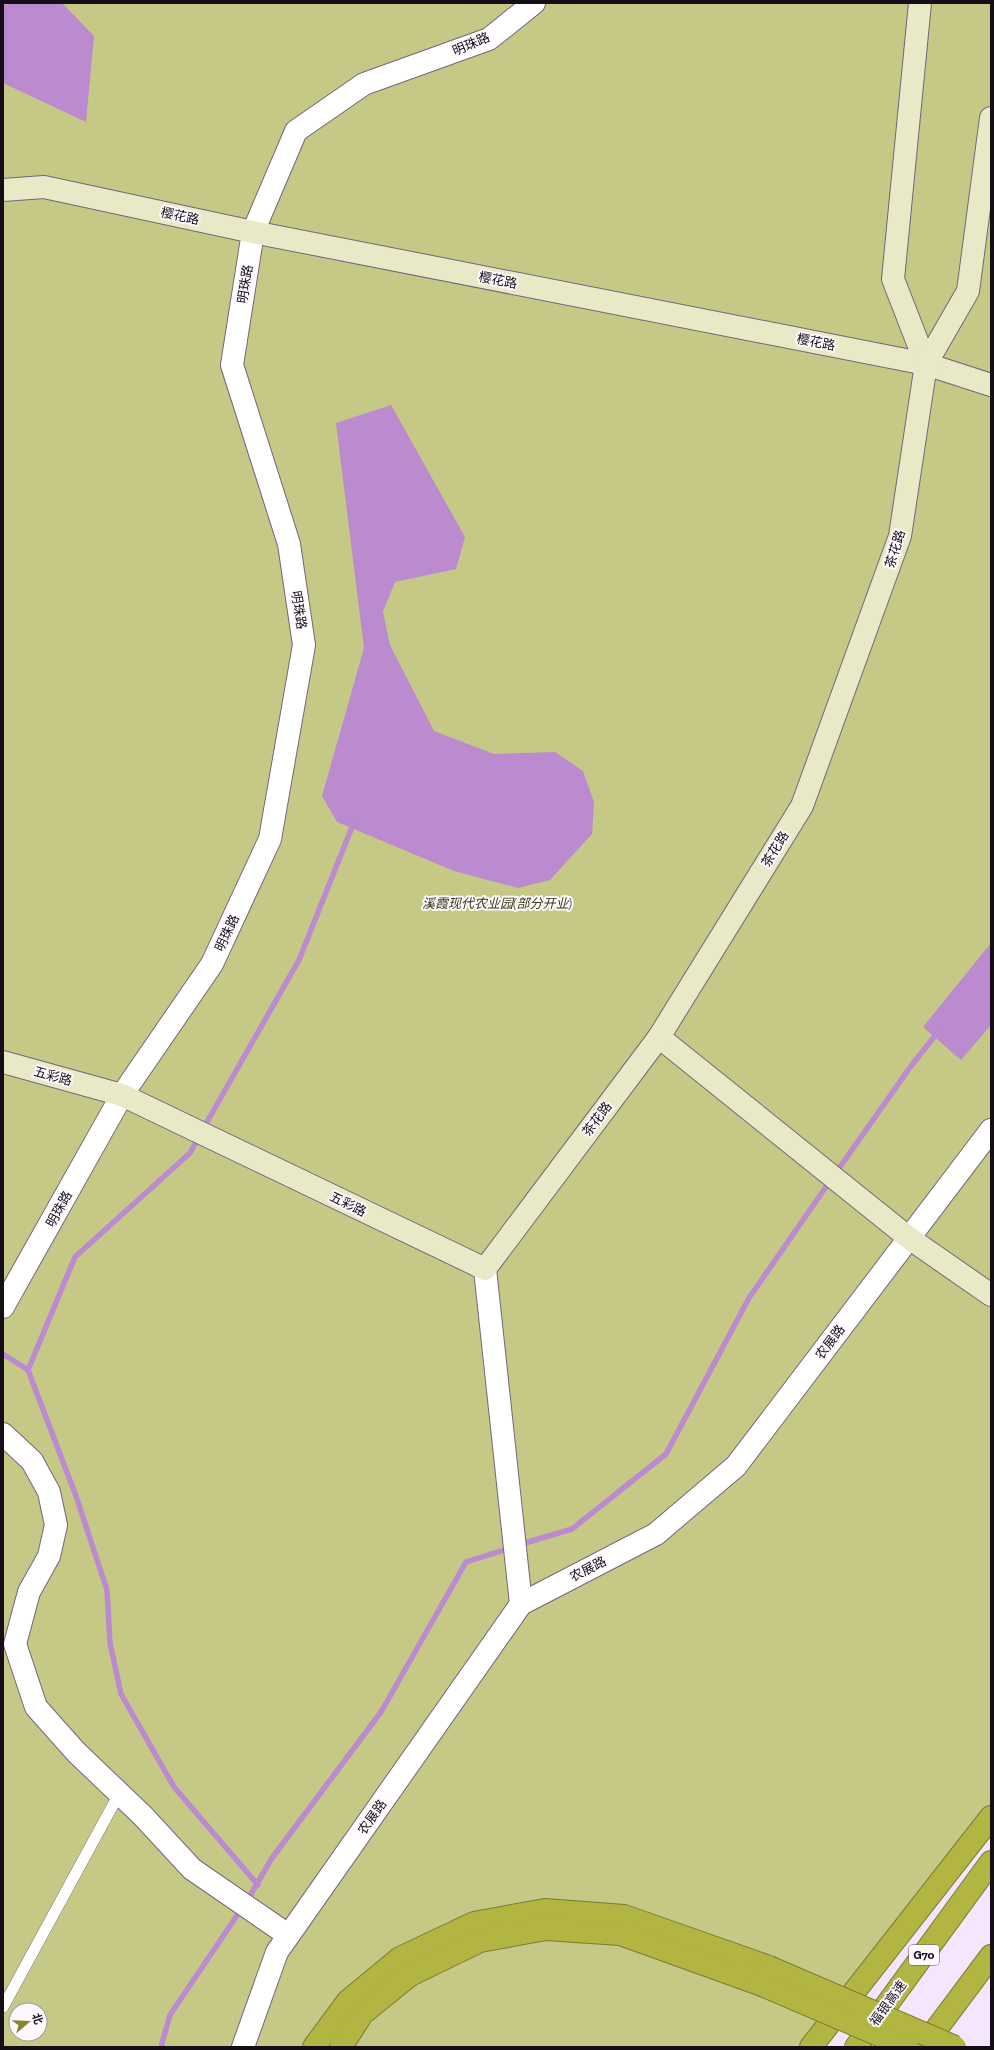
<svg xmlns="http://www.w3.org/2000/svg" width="994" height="2050" viewBox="0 0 994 2050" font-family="'Zilla Slab','Noto Sans SC',serif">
<rect width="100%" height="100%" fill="#f6e6fd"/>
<path fill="#c6c985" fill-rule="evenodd" d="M3 3H991V1803L815 2047H3ZM16 2010H40V2034H16Z"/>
<g fill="#bb8acf">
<path d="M3 3H62L94 36 86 122 3 83Z"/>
<path d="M391 405 465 537 456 569 395 582 383 612 390 645 434 731 494 754 555 752 583 771 594 802 592 834 550 880 518 888 454 871 337 822 322 796 364 648 336 423Z"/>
<path d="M991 943V1025L961 1060 923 1027Z"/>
</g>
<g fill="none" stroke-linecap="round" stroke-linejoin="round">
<g stroke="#bb8acf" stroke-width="5.5">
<path d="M203 1129 299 960 354 822"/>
<path d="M835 1174 911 1066 938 1032"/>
<path d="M3 1354 28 1370 76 1496 107 1590 110 1643 121 1694 174 1787 258 1885"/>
<path d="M28 1370 75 1257 190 1153 199 1137"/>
<path d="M518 1545 572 1529 666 1454 749 1298 830 1181"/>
<path d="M247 1901 272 1858 381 1712 466 1562 510 1548"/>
<path d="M161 2047 170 2015 242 1908"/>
</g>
<defs>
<path id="lane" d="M3 2007 119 1794"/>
<g id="street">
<path d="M485 1269 521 1604"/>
<path d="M3 1307 122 1095 212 964 270 839 304 645 289 544 232 365 253 232 296 131 364 84 489 39 534 3"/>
<path d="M3 1434 32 1461 49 1492 56 1525 49 1556 29 1592 15 1644 36 1707 76 1752 143 1816 192 1869 288 1935"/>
<path d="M243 2047 277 1952 521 1604 656 1534 736 1466 991 1130"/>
</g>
<g id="secondary">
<path d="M920 3 893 279 926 364"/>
<path d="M3 190 44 187 253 232 926 364 991 385"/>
<path d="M659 1037 909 1238 991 1295"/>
<path d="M3 1062 122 1095 485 1269 659 1037 802 806 900 536 926 364 968 291 991 118"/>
</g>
<g id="highway">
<path d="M314 2047 348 2001 400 1958 474 1923 545 1910 624 1916 769 1967"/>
<path d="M341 2047 362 2014 410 1975 480 1941 546 1929 620 1934 762 1985"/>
<path d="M811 2047 991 1817"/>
<path d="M856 2047 991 1862"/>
<path d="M923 2047 991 1956"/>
</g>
</defs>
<use href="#lane" stroke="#76647d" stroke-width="12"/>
<use href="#street" stroke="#76647d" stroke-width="24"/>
<use href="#secondary" stroke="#76647d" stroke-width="24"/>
<use href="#highway" stroke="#7b7b33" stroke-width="24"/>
<use href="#lane" stroke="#fff" stroke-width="11"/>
<use href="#street" stroke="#fff" stroke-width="22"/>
<use href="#secondary" stroke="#e8e9c6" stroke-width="22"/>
<use href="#highway" stroke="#b2b542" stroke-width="22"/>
<defs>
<g id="highway-bridge">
<path d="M769 1967 955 2047"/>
<path d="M762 1985 907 2047"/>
</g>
</defs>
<use href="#highway-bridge" stroke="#7b7b33" stroke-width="24" stroke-linecap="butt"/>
<use href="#highway-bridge" stroke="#b2b542" stroke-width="22"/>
</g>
<g text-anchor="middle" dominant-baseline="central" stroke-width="4" stroke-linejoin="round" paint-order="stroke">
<rect fill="#fcf8fe" stroke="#5a545c" stroke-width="1" x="909" y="1945" width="30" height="20" rx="3"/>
<g font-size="12" font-weight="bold" fill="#150e17">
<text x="924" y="1955">G70</text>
</g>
<g font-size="13" fill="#150e17" stroke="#fcf8fe">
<text transform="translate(471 44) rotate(-23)">明珠路</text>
<text transform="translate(180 216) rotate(12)">樱花路</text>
<text transform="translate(498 280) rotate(11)">樱花路</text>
<text transform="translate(245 284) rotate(-81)">明珠路</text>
<text transform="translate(816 342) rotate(11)">樱花路</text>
<text transform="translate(895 549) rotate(-73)">茶花路</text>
<text transform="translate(299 610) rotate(81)">明珠路</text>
<text transform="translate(775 849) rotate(-58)">茶花路</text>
<text transform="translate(227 933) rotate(-65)">明珠路</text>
<text transform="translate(53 1076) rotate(15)">五彩路</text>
<text transform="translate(597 1119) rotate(-53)">茶花路</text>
<text transform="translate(348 1204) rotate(26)">五彩路</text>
<text transform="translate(59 1209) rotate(-61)">明珠路</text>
<text transform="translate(830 1342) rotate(-53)">农展路</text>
<text transform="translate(588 1569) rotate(-27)">农展路</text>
<text transform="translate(372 1817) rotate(-55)">农展路</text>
<text transform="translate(888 2003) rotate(-54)">福银高速</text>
</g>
<g font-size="13" font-style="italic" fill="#383a14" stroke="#fcf8fe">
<text x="497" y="903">溪霞现代农业园(部分开业)</text>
</g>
</g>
<rect width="994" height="2050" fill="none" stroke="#150e17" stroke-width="8"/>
<g transform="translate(28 2022) rotate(71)"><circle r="19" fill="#fcf8fe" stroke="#a09aa2"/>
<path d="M0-3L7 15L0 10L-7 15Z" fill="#848630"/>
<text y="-6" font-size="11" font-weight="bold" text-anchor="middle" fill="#150e17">北</text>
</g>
</svg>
